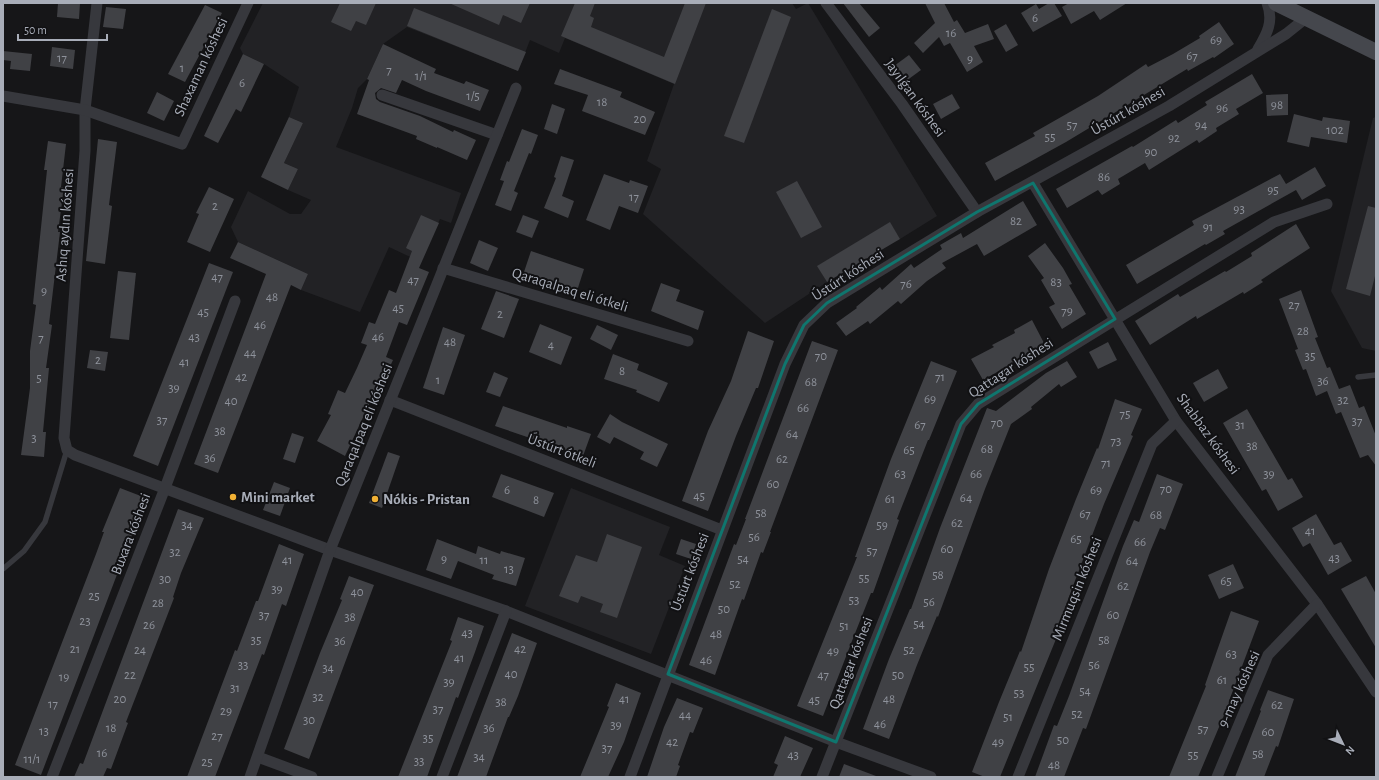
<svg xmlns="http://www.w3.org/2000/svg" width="1379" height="780" viewBox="0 0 1379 780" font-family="'Alegreya Sans',sans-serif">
<rect width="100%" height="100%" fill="#161618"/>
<g fill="#222225">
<path d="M263 3H792L796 9 808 3 937 216 900 239 890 223 818 266 827 282 765 323 643 214 661 169 647 161 674 84 565 38 559 53 530 40 518 71 407 27 383 44 367 79 358 88 352 108 336 147 461 193 451 223 440 219 421 262 389 247 360 312 301 290 308 274 238 242 231 227 248 191 290 214H301L311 200 288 190 298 169 284 163 303 123 289 117 299 87 264 64 243 54 240 48Z"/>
<path d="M1376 117V351L1362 348 1331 291 1373 118Z"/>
<path d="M571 488 670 527 659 555 685 566 651 654 525 606Z"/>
</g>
<g fill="#404145">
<path d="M58 3H80L79 19 57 17Z"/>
<path d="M340 3H376L366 25 356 21 351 31 331 22Z"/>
<path d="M449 3H530L521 23 503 15 499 25Z"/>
<path d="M575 3H595L590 16 594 18 591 27 664 57 685 3H706L675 84 561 36Z"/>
<path d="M843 3H859L880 28 869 37Z"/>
<path d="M925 3H944L954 22 957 20 965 33 988 24 994 39 974 46 983 62 967 72 950 43 944 46 939 37 923 53 914 43 935 23Z"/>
<path d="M1049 3H1054L1062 16 1033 32 1021 13 1036 4 1039 9Z"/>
<path d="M1069 3H1127L1100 20 1094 11 1071 24 1062 7Z"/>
<path d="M205 5 222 13 185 82 168 74Z"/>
<path d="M106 7 126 9 123 29 103 27Z"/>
<path d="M414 8 526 52 518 71 407 26Z"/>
<path d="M772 9 791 17 744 143 724 136Z"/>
<path d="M1219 22 1234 44 1214 58 1213 57 1188 71 1187 69 1066 142 995 181 985 163 1035 136 1033 133 1098 96 1146 64 1148 67 1173 54 1200 38 1199 36Z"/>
<path d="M1006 24 1018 45 1006 52 994 31Z"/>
<path d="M383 44 436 69 434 73 464 84 466 81 489 90 480 111 426 91 402 80 396 93 381 88 375 93 376 99 380 102 420 116 453 132 454 130 476 140 467 160 437 147V148L416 139 417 136 357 114 369 80 367 79Z"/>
<path d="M52 47 75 50 73 69 50 66Z"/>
<path d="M3 51 32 54 30 71 10 69 11 61 3 60Z"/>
<path d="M243 54 264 64 241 112 236 109 218 143 204 136Z"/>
<path d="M909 55 921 70 906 81 894 66Z"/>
<path d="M560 69 622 92 620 97 655 112 645 135 582 111 588 95 554 84Z"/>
<path d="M1252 74 1263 93 1236 109 1239 114 1216 128 1217 131 1199 143 1197 140 1149 170 1145 163 1118 179 1120 184 1102 195 1098 190 1067 208 1056 189 1132 146 1133 147 1176 120 1178 123 1207 105 1205 102Z"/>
<path d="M157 92 174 101 164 121 147 113Z"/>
<path d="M952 94 960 108 941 119 933 104Z"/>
<path d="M1288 94V115L1267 116 1266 95Z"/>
<path d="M552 104 565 109 557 134 544 129Z"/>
<path d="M1294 114 1322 121 1323 117 1350 121 1347 143 1311 137 1309 147 1287 142Z"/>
<path d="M289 117 303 123 284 163 298 169 288 190 261 177Z"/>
<path d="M522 129 538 135 531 154 529 153 514 191 518 193 511 211 495 205 504 181 500 180 507 161 509 162Z"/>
<path d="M98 139 117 142 109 205 112 206 105 264 86 261Z"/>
<path d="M48 141 66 144 61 187H64L58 232H60L49 324 52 325 46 368H49L43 432H46L44 457 21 455 30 388V351L36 305 33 304 47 170H44Z"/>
<path d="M561 156 574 160 562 196 574 201 568 218 544 208 556 178 554 177Z"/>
<path d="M1315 167 1326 186 1302 200 1296 190 1223 231 1225 234 1206 245 1205 244 1137 284 1126 265 1194 225 1192 221 1280 174 1286 184Z"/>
<path d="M604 174 629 183 630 180 648 186 638 213 619 206 610 230 586 220Z"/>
<path d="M797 181 822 227 801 238 776 192Z"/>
<path d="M209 187 234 199 210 252 187 242 199 214 196 213Z"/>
<path d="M1023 201 1037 225 984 256 977 244 942 263 946 268 927 281 901 304 898 301 870 324 868 321 846 336 836 323 857 308 856 307 880 287 882 290 911 264 914 268 942 249 940 245 961 233 963 238Z"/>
<path d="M1368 206 1376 208V272L1370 296 1346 289Z"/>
<path d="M421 215 439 223 419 268 429 272 407 325 399 322 386 357 393 360 385 377 383 376 372 398 345 456 317 441 331 415 328 414 338 390 345 393 357 368 367 345 361 343 369 322 375 324 389 290 396 293 412 251 406 248Z"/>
<path d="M523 215 539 221 532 238 516 232Z"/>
<path d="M890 222 900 239 827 282 817 266Z"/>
<path d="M1296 224 1310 248 1261 280 1263 282 1244 294 1243 292 1197 319 1196 316 1150 345 1135 321 1178 294 1180 297 1225 271 1226 272 1252 256 1251 253Z"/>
<path d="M479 240 498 248 488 271 470 263Z"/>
<path d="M238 242 308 274 301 290 291 285 218 473 194 464 266 274 230 258Z"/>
<path d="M1045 243 1063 268 1072 284 1069 285 1086 314 1062 329 1049 307 1055 304 1041 280 1044 278 1028 256Z"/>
<path d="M531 251 584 269 576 294 523 275Z"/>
<path d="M209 263 233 272 158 466 133 456Z"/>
<path d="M118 271 136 273 129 340 110 338Z"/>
<path d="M661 283 680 290 676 301 704 311 698 330 651 311Z"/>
<path d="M1301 290 1318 337 1315 338 1327 368 1330 367 1339 389 1350 385 1359 408 1364 406 1376 436V466L1368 455 1360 458 1341 412 1336 414 1327 391 1316 396 1306 369 1303 370 1295 350 1298 349 1279 299Z"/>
<path d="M496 291 519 299 504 338 481 329Z"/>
<path d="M1032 320 1045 345 983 380 971 359 994 347 992 345 1015 333 1014 330Z"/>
<path d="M540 324 572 337 561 365 529 352Z"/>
<path d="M597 325 618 335 611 350 590 339Z"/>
<path d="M443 327 465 335 444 395 423 388Z"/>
<path d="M748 331 774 341 758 388H756L736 436 708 511 682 501 708 431 731 381Z"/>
<path d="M812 341 838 350 770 532H771L763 553 761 552 744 600 742 599 715 675 689 665 734 544 736 545 746 519H745Z"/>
<path d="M1108 342 1117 360 1098 369 1089 352Z"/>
<path d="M90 350 108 352 105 371 87 368Z"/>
<path d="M613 354 639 364 637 370 668 383 659 402 636 392 637 390 604 379Z"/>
<path d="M931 361 957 371 929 440H928L897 519 899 520 873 593H871L852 641 823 716 797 706 857 557H855L891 459Z"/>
<path d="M1067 361 1077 377 1061 387 1059 384 1031 407 1032 409 1011 424 985 489 938 617 937 616 917 665 889 739 863 729 889 659 910 609H911L940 528 987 408 996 411 1046 373Z"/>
<path d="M1218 369 1228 388 1204 402 1193 383Z"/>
<path d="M494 372 508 378 500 397 486 392Z"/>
<path d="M1115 399 1142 409 1131 435 1133 436 1104 504 1073 586 1054 638 1056 639 1000 777H985L972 772 999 702 1020 651 1021 652 1049 569 1076 499 1097 448 1098 449Z"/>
<path d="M503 406 567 428V426L591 434 583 456 495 426Z"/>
<path d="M1247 409 1288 480 1292 478 1303 497 1278 511 1266 489 1262 491 1223 423Z"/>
<path d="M610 414 622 422 668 444 657 467 640 459 644 452 614 437 610 444 597 437Z"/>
<path d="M292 433 304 437 295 463 283 459Z"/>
<path d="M388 452 400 456 382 508 369 503Z"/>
<path d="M501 474 554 493 544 517 492 497Z"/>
<path d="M1157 474 1183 484 1165 530 1160 528 1150 552 1086 729 1083 728 1064 777H1035L1054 725 1057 726 1069 696 1123 546 1134 520 1139 522Z"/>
<path d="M274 482 290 488 280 516 263 510Z"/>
<path d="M120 488 146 498 41 775 15 765 96 554 104 532H102Z"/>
<path d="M178 509 204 518 181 573 173 597 174 598 126 722 128 723 111 769 107 768 103 777H74L80 763 83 764Z"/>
<path d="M1316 514 1334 545 1341 542 1352 561 1328 575 1310 543 1303 547 1292 528Z"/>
<path d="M607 534 642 547 617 618 600 612 603 604 581 596 578 603 559 596 576 555 597 562Z"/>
<path d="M437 539 476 554 478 546 500 554 501 551 525 558 516 586 492 579 494 575 458 561 451 579 426 570Z"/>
<path d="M681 539 696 544 691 559 676 554Z"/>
<path d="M279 544 304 554 286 606 282 604 264 655 262 654 215 777H187L235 650 237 651 256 601H258Z"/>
<path d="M1233 564 1244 588 1219 599 1208 575Z"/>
<path d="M349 576 374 585 309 759 284 749 320 653 342 600 340 599Z"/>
<path d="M1366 576 1376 594V648L1341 589Z"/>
<path d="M1231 611 1259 621 1229 701H1230L1198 777H1169L1206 686 1205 685Z"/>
<path d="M458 617 484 626 475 652 458 698 456 697 427 777H398L452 641 450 640Z"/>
<path d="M512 633 537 643 518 696 509 717H508L486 777H457Z"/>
<path d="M616 683 641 693 624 742 608 777H580L609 707 607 706Z"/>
<path d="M1268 690 1294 699 1278 747 1276 746 1264 777H1235L1261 711 1260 710Z"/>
<path d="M677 698 703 708 693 733 690 732 678 765 680 766 676 777H647L664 727Z"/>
<path d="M785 736 813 748 800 777H773L778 765 774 763Z"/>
<path d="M844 764 876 776 875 777H839Z"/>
</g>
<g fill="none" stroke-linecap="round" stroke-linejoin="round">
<g stroke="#37383d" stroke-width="5.5">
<path d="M1358 377 1376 375"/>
<path d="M3 569 24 551 45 522 67 450"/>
</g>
<g stroke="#37383d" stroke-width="11">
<path d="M97 3 85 110V151L64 438 67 450 75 455 330 550 506 611 836 742 931 777"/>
<path d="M826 3 902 104 977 212"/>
<path d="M1258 49C1267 34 1274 21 1267 3"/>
<path d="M382 95 497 135"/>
<path d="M3 96 85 110 182 144 248 3"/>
<path d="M1033 183 1176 421 1317 604 1376 692"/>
<path d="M443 268 688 341"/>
<path d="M390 400 722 530"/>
<path d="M258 757 312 777"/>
<path d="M52 777 165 488 235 301"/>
<path d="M250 777 330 550 516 88"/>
<path d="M442 777 506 611"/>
<path d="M630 777 785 364 804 325 827 303 977 212 1169 106 1286 34 1306 18"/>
<path d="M822 777 961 424 978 404 1274 222 1327 204"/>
<path d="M1018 777 1152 444 1176 421"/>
<path d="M1217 777 1268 655 1317 604"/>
</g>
<path stroke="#45474d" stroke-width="16" d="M1276 3 1376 52"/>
</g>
<path fill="none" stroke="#0f766e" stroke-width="3" stroke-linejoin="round" d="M1033 183 1115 319 978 404 961 424 836 742 668 674 785 364 804 325 827 303 977 212Z"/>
<g fill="#f2b134" stroke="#111113" stroke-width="1.5">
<circle cx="233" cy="497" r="4"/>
<circle cx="375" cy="499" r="4"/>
</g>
<g text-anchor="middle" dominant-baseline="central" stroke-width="4" stroke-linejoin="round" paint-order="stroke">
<g font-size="13" fill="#8e929b">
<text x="1035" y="18">6</text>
<text x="951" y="33">16</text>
<text x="1216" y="40">69</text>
<text x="1192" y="56">67</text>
<text x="62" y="58">17</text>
<text x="970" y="59">9</text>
<text x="182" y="68">1</text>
<text x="389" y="70">7</text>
<text x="421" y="76">1/1</text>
<text x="242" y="83">6</text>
<text x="473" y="96">1/5</text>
<text x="602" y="102">18</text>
<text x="1277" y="105">98</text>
<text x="1222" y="108">96</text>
<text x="640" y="119">20</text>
<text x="1072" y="125">57</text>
<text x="1201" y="125">94</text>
<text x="1335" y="130">102</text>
<text x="1050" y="137">55</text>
<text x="1174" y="138">92</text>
<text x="1151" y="152">90</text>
<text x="1104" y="177">86</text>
<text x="1273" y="190">95</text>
<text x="634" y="197">17</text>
<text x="215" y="206">2</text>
<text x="1239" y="209">93</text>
<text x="1016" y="221">82</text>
<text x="1208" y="227">91</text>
<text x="217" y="277">47</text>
<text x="413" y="280">47</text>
<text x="1056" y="282">83</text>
<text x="906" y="284">76</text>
<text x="44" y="291">9</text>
<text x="272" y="297">48</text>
<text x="1294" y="305">27</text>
<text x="398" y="308">45</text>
<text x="1067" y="311">79</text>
<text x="203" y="312">45</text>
<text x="500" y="314">2</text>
<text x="260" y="325">46</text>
<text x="1303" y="331">28</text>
<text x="194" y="337">43</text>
<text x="378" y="337">46</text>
<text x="41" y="338">7</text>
<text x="450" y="342">48</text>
<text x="551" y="345">4</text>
<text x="250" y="353">44</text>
<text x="821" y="356">70</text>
<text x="1310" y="356">35</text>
<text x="98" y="360">2</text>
<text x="184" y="362">41</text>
<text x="622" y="371">8</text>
<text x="241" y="377">42</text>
<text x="940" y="377">71</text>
<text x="39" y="378">5</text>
<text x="438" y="380">1</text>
<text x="1323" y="381">36</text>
<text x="811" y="382">68</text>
<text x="174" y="388">39</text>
<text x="930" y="399">69</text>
<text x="1343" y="400">32</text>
<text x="231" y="401">40</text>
<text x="803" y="408">66</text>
<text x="1125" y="414">75</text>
<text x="162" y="420">37</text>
<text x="1357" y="421">37</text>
<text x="997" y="423">70</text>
<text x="920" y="425">67</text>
<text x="1240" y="425">31</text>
<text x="220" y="431">38</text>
<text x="792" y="434">64</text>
<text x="34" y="438">3</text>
<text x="1116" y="441">73</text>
<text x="1252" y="446">38</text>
<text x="987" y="449">68</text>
<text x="909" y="450">65</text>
<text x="210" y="458">36</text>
<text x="782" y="459">62</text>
<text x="1106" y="463">71</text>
<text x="900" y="474">63</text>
<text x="976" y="474">66</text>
<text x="1269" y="474">39</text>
<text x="773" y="484">60</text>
<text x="1166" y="489">70</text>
<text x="507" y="490">6</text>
<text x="1096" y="490">69</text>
<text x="699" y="496">45</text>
<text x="966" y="498">64</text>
<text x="890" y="499">61</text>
<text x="536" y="500">8</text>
<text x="761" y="513">58</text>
<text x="1085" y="514">67</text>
<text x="1156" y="515">68</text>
<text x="957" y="523">62</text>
<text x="187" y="525">34</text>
<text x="882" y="525">59</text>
<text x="1310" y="531">41</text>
<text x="754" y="537">56</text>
<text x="1076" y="539">65</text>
<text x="1140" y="542">66</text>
<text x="947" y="549">60</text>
<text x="872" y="551">57</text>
<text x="175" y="552">32</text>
<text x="1334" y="558">43</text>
<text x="444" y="559">9</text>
<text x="743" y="559">54</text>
<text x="287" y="560">41</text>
<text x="484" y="560">11</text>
<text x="1132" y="561">64</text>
<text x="509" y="569">13</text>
<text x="938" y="575">58</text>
<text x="864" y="578">55</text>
<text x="165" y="579">30</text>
<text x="1226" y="581">65</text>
<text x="735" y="584">52</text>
<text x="1123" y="586">62</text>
<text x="277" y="589">39</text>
<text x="357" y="592">40</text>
<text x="94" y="596">25</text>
<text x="854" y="600">53</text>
<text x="929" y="602">56</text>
<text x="158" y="603">28</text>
<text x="724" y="609">50</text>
<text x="264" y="615">37</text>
<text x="1113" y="615">60</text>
<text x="350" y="617">38</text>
<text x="85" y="621">23</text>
<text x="919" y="624">54</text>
<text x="149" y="625">26</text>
<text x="844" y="626">51</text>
<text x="467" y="633">43</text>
<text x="716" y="634">48</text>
<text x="256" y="640">35</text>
<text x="1104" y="640">58</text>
<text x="340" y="641">36</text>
<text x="75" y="649">21</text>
<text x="520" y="649">42</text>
<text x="140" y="650">24</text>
<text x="909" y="650">52</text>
<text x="833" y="651">49</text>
<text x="1231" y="654">63</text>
<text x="459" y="658">41</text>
<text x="706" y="660">46</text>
<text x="243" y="665">33</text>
<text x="1094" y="665">56</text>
<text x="1029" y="667">55</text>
<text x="328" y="668">34</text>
<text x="511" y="674">40</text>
<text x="130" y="675">22</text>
<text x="823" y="675">47</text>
<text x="898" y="675">50</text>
<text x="64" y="677">19</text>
<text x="1222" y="680">61</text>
<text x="449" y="682">39</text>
<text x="235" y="688">31</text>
<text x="1085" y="691">54</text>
<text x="1019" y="693">53</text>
<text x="318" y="697">32</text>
<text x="120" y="699">20</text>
<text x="624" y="699">41</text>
<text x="889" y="699">48</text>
<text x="814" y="700">45</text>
<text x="501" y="702">38</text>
<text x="53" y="704">17</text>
<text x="1277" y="705">62</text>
<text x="438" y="709">37</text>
<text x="226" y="711">29</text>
<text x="1077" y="714">52</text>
<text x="685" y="715">44</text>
<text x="1008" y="717">51</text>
<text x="309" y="720">30</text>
<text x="880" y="724">46</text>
<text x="616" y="725">39</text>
<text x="111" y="728">18</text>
<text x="489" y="728">36</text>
<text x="1203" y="729">57</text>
<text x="44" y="731">13</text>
<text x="1268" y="732">60</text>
<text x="217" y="736">27</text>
<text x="428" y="738">35</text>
<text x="1063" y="740">50</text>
<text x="672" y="742">42</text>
<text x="998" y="742">49</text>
<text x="607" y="748">37</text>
<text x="102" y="753">16</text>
<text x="1258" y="754">58</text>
<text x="793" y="755">43</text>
<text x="1193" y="755">55</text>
<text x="479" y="757">34</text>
<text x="32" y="759">11/1</text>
<text x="419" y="761">33</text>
<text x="207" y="762">25</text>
<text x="1054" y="765">48</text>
</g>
<g font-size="15" fill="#a8adb8" stroke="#111113">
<text transform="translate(201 67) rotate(-65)">Shaxaman kóshesi</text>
<text transform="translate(915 98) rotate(54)">Jayılǵan kóshesi</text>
<text transform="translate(1128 111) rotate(-30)">Ústúrt kóshesi</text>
<text transform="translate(65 225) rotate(-86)">Ashıq aydın kóshesi</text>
<text transform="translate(848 275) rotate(-33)">Ústúrt kóshesi</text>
<text transform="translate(570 290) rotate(17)">Qaraqalpaq eli ótkeli</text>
<text transform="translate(1011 368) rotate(-33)">Qattagar kóshesi</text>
<text transform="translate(364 425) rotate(-68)">Qaraqalpaq eli kóshesi</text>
<text transform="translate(1208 434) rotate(54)">Shabbaz kóshesi</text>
<text transform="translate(562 451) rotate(21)">Ústúrt ótkeli</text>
<text transform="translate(131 534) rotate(-69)">Buxara kóshesi</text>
<text transform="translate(690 572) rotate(-69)">Ústúrt kóshesi</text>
<text transform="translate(1077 589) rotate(-68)">Mirmuqsin kóshesi</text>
<text transform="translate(851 663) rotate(-69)">Qattagar kóshesi</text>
<text transform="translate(1239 689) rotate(-66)">9-may kóshesi</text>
</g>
<g font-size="15" font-weight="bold" fill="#a8adb8" stroke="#111113" text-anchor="start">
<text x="241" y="497">Mini market</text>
<text x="383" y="499">Nókis - Pristan</text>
</g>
</g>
<rect width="1379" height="780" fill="none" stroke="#a8adb8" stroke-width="8"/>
<g transform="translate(1343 744) rotate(133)" stroke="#111113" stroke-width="3" paint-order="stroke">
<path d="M0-3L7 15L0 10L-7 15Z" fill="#a8adb8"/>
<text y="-6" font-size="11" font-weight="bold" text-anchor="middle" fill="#a8adb8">N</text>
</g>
<path d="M18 34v6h89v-6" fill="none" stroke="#a8adb8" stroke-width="2"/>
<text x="24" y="34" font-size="12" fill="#a8adb8" stroke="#111113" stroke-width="3" paint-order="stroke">50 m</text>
</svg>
